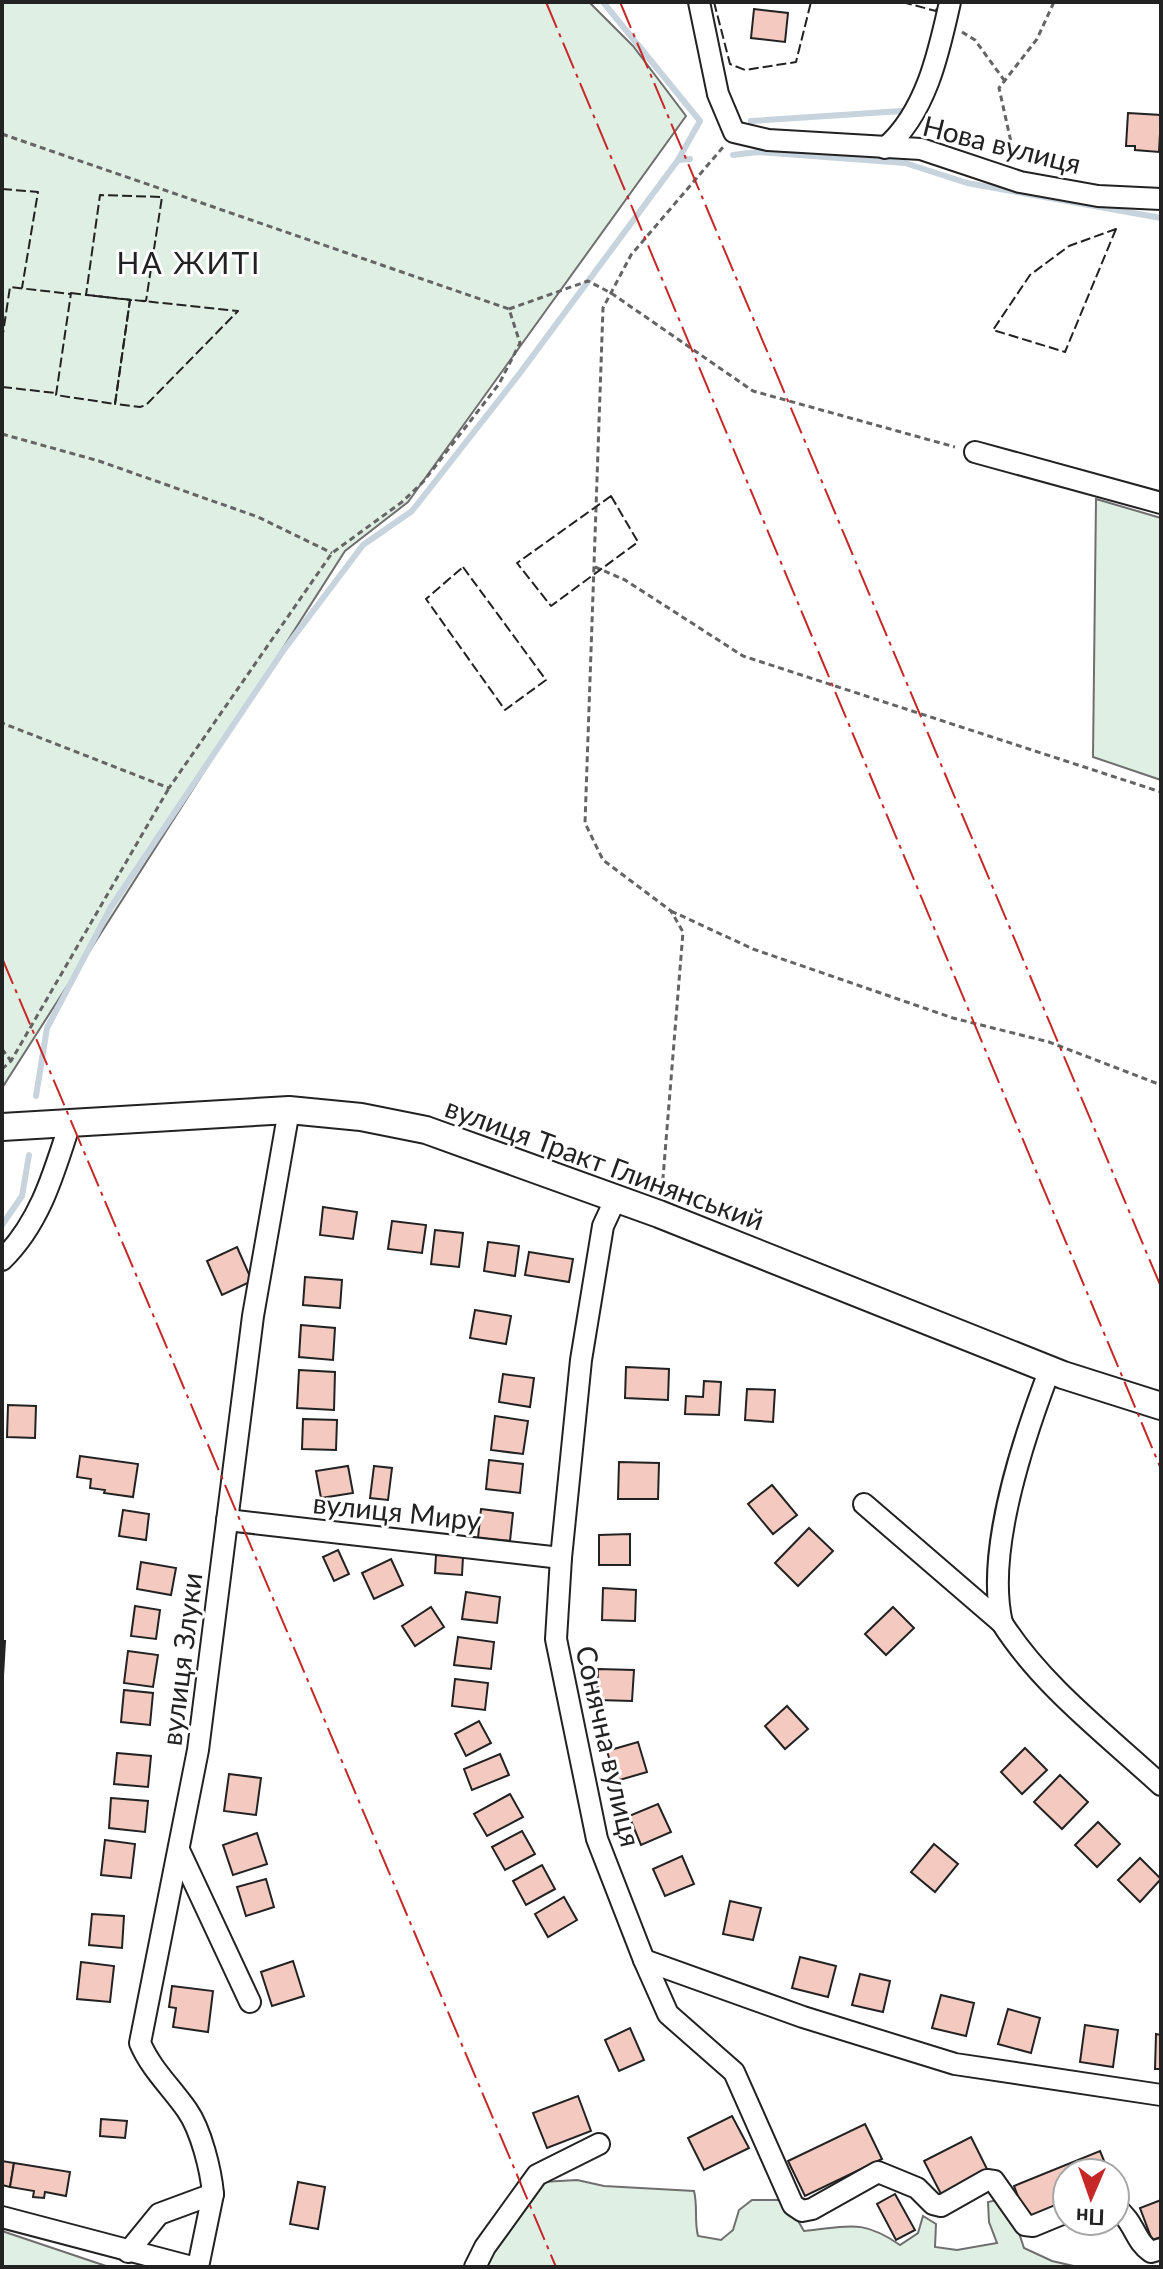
<svg xmlns="http://www.w3.org/2000/svg" width="1163" height="2269" viewBox="0 0 1163 2269" font-family="Lato,sans-serif">
<rect width="100%" height="100%" fill="#fff"/>
<g fill="#e0efe3" stroke="#6f6f6f" stroke-width="2">
<path d="M2 2H589L633 46 686 116 408 502 345 551 2 1088Z"/>
<path d="M1096 499 1161 518V780L1093 757Z"/>
<path d="M577 2180 604 2186 694 2191C698 2207 694 2220 698 2236L721 2240 733 2230 739 2210 752 2200H779L794 2214 804 2231C847 2227 861 2218 900 2245L918 2233 923 2216 936 2224 935 2247 957 2250 997 2243 989 2222 988 2202 1002 2199 1013 2215 1024 2248 1052 2261 1078 2267H480L542 2182Z"/>
<path d="M2 2231 109 2267H2Z"/>
</g>
<g fill="none" stroke-linecap="round" stroke-linejoin="round">
<g stroke="#c7d3dd" stroke-width="6">
<path d="M603 2 700 121 678 160"/>
<path d="M751 121 902 111"/>
<path d="M733 155 758 152 905 163 967 183 1161 218"/>
<path d="M36 1096 47 1028 111 907 283 651 363 545 412 511 520 373 678 160 690 159"/>
<path d="M2 1225 22 1196 29 1155"/>
</g>
</g>
<g fill="#f3c9c0" stroke="#222" stroke-width="2">
<path d="M754 9 788 13 785 42 751 38Z"/>
<path d="M1128 113 1161 115 1159 152 1135 150V146H1126Z"/>
<path d="M323 1207 357 1212 353 1239 320 1235Z"/>
<path d="M392 1221 426 1225 422 1253 388 1249Z"/>
<path d="M435 1230 463 1233 459 1267 431 1264Z"/>
<path d="M488 1242 519 1246 515 1276 484 1271Z"/>
<path d="M237 1247 252 1281 222 1295 207 1261Z"/>
<path d="M529 1252 573 1259 569 1282 525 1275Z"/>
<path d="M305 1277 342 1280 340 1308 303 1305Z"/>
<path d="M475 1310 511 1316 506 1344 470 1338Z"/>
<path d="M301 1325 335 1328 333 1360 299 1357Z"/>
<path d="M626 1367 669 1369 668 1400 625 1398Z"/>
<path d="M299 1370 335 1372 334 1410 297 1408Z"/>
<path d="M503 1374 534 1378 530 1407 499 1402Z"/>
<path d="M704 1381 721 1382 719 1415 685 1414 686 1396 703 1397Z"/>
<path d="M747 1389 775 1390 773 1422 745 1420Z"/>
<path d="M8 1405 36 1406 35 1438 7 1437Z"/>
<path d="M495 1416 528 1421 523 1454 491 1450Z"/>
<path d="M303 1419 337 1420 336 1450 302 1449Z"/>
<path d="M80 1456 138 1464 133 1497 104 1493 105 1490 90 1488 91 1479 77 1477Z"/>
<path d="M489 1460 523 1464 520 1493 486 1489Z"/>
<path d="M619 1462 659 1463 658 1499H618Z"/>
<path d="M348 1466 353 1493 321 1498 316 1471Z"/>
<path d="M374 1466 392 1468 388 1500 370 1498Z"/>
<path d="M772 1485 797 1515 773 1534 748 1504Z"/>
<path d="M481 1509 513 1513 510 1541 478 1538Z"/>
<path d="M123 1510 149 1514 146 1540 119 1536Z"/>
<path d="M809 1528 833 1551 798 1586 775 1563Z"/>
<path d="M630 1534V1565H599V1535Z"/>
<path d="M338 1550 349 1574 334 1581 323 1557Z"/>
<path d="M436 1555 463 1557 462 1575 435 1573Z"/>
<path d="M391 1559 403 1585 374 1599 362 1573Z"/>
<path d="M141 1562 176 1568 171 1595 137 1589Z"/>
<path d="M603 1588 636 1590 635 1621 602 1620Z"/>
<path d="M466 1592 500 1597 497 1623 462 1619Z"/>
<path d="M135 1606 160 1610 156 1639 131 1636Z"/>
<path d="M431 1607 444 1627 415 1646 402 1626Z"/>
<path d="M893 1607 914 1628 886 1655 865 1634Z"/>
<path d="M458 1637 494 1642 491 1669 454 1665Z"/>
<path d="M2 1641H5L3 1676H2Z"/>
<path d="M128 1651 158 1655 153 1687 124 1683Z"/>
<path d="M598 1669 634 1670 632 1701 597 1700Z"/>
<path d="M455 1679 488 1683 485 1710 452 1706Z"/>
<path d="M124 1690 153 1693 150 1725 121 1722Z"/>
<path d="M787 1706 808 1729 785 1749 765 1726Z"/>
<path d="M479 1721 491 1743 466 1756 455 1734Z"/>
<path d="M638 1742 647 1772 616 1781 607 1751Z"/>
<path d="M1025 1748 1047 1770 1022 1794 1001 1772Z"/>
<path d="M117 1753 151 1756 148 1787 114 1784Z"/>
<path d="M500 1754 509 1775 472 1790 464 1769Z"/>
<path d="M229 1774 261 1778 256 1815 224 1811Z"/>
<path d="M1060 1775 1088 1802 1062 1829 1034 1802Z"/>
<path d="M510 1794 523 1817 487 1836 474 1814Z"/>
<path d="M111 1798 148 1801 145 1832 109 1828Z"/>
<path d="M658 1804 671 1832 641 1845 629 1816Z"/>
<path d="M1098 1822 1120 1844 1097 1867 1075 1845Z"/>
<path d="M522 1831 535 1854 505 1870 492 1847Z"/>
<path d="M257 1833 267 1864 233 1875 223 1845Z"/>
<path d="M105 1840 135 1844 131 1878 101 1875Z"/>
<path d="M934 1844 958 1864 935 1892 911 1872Z"/>
<path d="M682 1856 694 1884 665 1896 653 1869Z"/>
<path d="M1140 1858 1161 1879 1140 1902 1118 1880Z"/>
<path d="M542 1865 555 1889 526 1905 513 1881Z"/>
<path d="M266 1879 274 1907 246 1916 237 1887Z"/>
<path d="M564 1897 577 1920 548 1937 535 1914Z"/>
<path d="M730 1901 761 1908 753 1940 723 1934Z"/>
<path d="M92 1914 124 1916 122 1948 89 1945Z"/>
<path d="M800 1957 836 1966 828 1997 792 1988Z"/>
<path d="M293 1961 304 1996 272 2006 261 1972Z"/>
<path d="M81 1962 114 1966 110 2002 77 1999Z"/>
<path d="M860 1974 890 1981 883 2012 852 2005Z"/>
<path d="M172 1986 213 1991 208 2032 173 2027 176 2008 169 2007Z"/>
<path d="M941 1995 974 2003 966 2036 932 2028Z"/>
<path d="M1008 2009 1040 2018 1031 2053 998 2044Z"/>
<path d="M1085 2025 1118 2030 1113 2067 1080 2062Z"/>
<path d="M630 2028 644 2060 619 2071 605 2040Z"/>
<path d="M1156 2034 1161 2035V2069H1155Z"/>
<path d="M578 2096 591 2131 547 2148 533 2113Z"/>
<path d="M732 2116 749 2148 704 2170 688 2138Z"/>
<path d="M101 2119 127 2121 125 2138 100 2136Z"/>
<path d="M865 2124 882 2159 805 2196 788 2161Z"/>
<path d="M971 2137 988 2171 941 2194 924 2161Z"/>
<path d="M1100 2151 1109 2173H1067V2204L1027 2220 1014 2186Z"/>
<path d="M2 2161 14 2163 10 2187 2 2185Z"/>
<path d="M14 2163 70 2172 66 2196 45 2192 44 2198 33 2197 34 2191 10 2187Z"/>
<path d="M298 2182 325 2187 318 2229 290 2224Z"/>
<path d="M895 2194 915 2230 896 2240 877 2204Z"/>
<path d="M1161 2200V2237L1152 2240 1140 2208Z"/>
</g>
<g fill="none" stroke-linecap="round" stroke-linejoin="round">
<defs>
<g id="minor">
<path d="M699 2 718 94 734 132 768 140 921 149 1020 182 1098 196 1161 199"/>
<path d="M885 148C926 113 939 52 950 2"/>
<path d="M975 452 1161 503"/>
<path d="M616 1198 603 1226 581 1360 561 1558 556 1639 597 1839 644 1960 668 2014 734 2072 793 2205 802 2211 812 2209 878 2172 917 2188 933 2204 941 2206 987 2180 994 2181 1025 2225 1033 2226 1067 2212"/>
<path d="M2 1260C40 1223 54 1173 70 1123"/>
<path d="M864 1504 1002 1623C1042 1686 1107 1735 1161 1785"/>
<path d="M227 1520 561 1558"/>
<path d="M1002 1623C985 1551 1024 1437 1050 1369"/>
<path d="M179 1850 250 2002"/>
<path d="M644 1960 803 2017 955 2064 1161 2095"/>
<path d="M1115 2207C1136 2223 1133 2239 1151 2252L1161 2249"/>
<path d="M2 2217 192 2267"/>
<path d="M128 2252 159 2214 213 2194C211 2170 201 2130 187 2110 171 2087 151 2069 140 2043L198 1750 253 1316 289 1110"/>
<path d="M198 2267 213 2194"/>
<path d="M475 2267 485 2247 537 2175 599 2144"/>
</g>
<path id="major" d="M2 1127 289 1110 361 1117 426 1130 659 1214 1063 1375 1161 1406"/>
</defs>
<use href="#minor" stroke="#222" stroke-width="24"/>
<use href="#major" stroke="#222" stroke-width="30"/>
<g stroke="#646464" stroke-width="3" stroke-dasharray="6 4" stroke-linecap="butt">
<path d="M962 32 975 40 1004 80"/>
<path d="M2 134 509 309 520 343 499 384 423 482 402 502 332 553 169 788 2 723"/>
<path d="M1015 160 999 88 1037 39 1054 2"/>
<path d="M509 309 588 281 611 293 753 391 955 447"/>
<path d="M2 434 99 461 258 517 332 553"/>
<path d="M595 567 625 580 743 656 1161 792"/>
<path d="M671 911 753 949 953 1018 1049 1042 1161 1085"/>
<path d="M2 1049 11 1061"/>
<path d="M2 1069 11 1061 169 788"/>
<path d="M662 1190 683 932 671 911 603 860 585 823 603 308 631 255 724 146"/>
</g>
<use href="#minor" stroke="#fff" stroke-width="20"/>
<use href="#major" stroke="#fff" stroke-width="26"/>
<g stroke="#222" stroke-width="2" stroke-dasharray="10 4" stroke-linecap="butt">
<path d="M714 2 730 64 745 70 796 62 811 2"/>
<path d="M902 2 936 11 939 2"/>
<path d="M2 189 38 192 22 288"/>
<path d="M1116 229 1065 352 993 330 1030 275 1069 246Z"/>
<path d="M71 293 130 300 115 404 56 395Z"/>
<path d="M146 301 130 300 115 404 140 407 146 405 238 311 86 295 100 195 162 197 146 301"/>
<path d="M2 340 10 287 71 294"/>
<path d="M2 387 56 393"/>
<path d="M611 496 638 542 551 606 517 563Z"/>
<path d="M463 567 546 680 505 710 426 599Z"/>
</g>
<g stroke="#c62828" stroke-width="2" stroke-dasharray="28 6 4 6" stroke-linecap="butt">
<path d="M546 2 1161 1469"/>
<path d="M620 2 1161 1287"/>
<path d="M2 958 556 2267"/>
</g>
</g>
<g text-anchor="middle" dominant-baseline="central" stroke-width="6" stroke-linejoin="round" paint-order="stroke">
<g font-size="28" fill="#222" stroke="#fff">
<text transform="translate(1002 144) rotate(14)">Нова вулиця</text>
<text transform="translate(605 1163) rotate(20)">вулиця Тракт Глинянський</text>
<text transform="translate(397 1511) rotate(6)">вулиця Миру</text>
<text transform="translate(181 1659) rotate(-83)">вулиця Злуки</text>
<text transform="translate(609 1746) rotate(77)">Сонячна вулиця</text>
</g>
<g font-size="30" letter-spacing="2" fill="#222" stroke="#fff">
<text x="189" y="262">НА ЖИТІ</text>
</g>
</g>
<rect width="1163" height="2269" fill="none" stroke="#222222" stroke-width="8"/>
<g transform="translate(1091 2197) rotate(182)"><circle r="38" fill="#ffffff" stroke="#a7a7a7" stroke-width="2"/>
<path d="M0-6L14 30L0 20L-14 30Z" fill="#c62828"/>
<text y="-12" font-size="22" font-weight="bold" text-anchor="middle" fill="#222222">Пн</text>
</g>
</svg>
